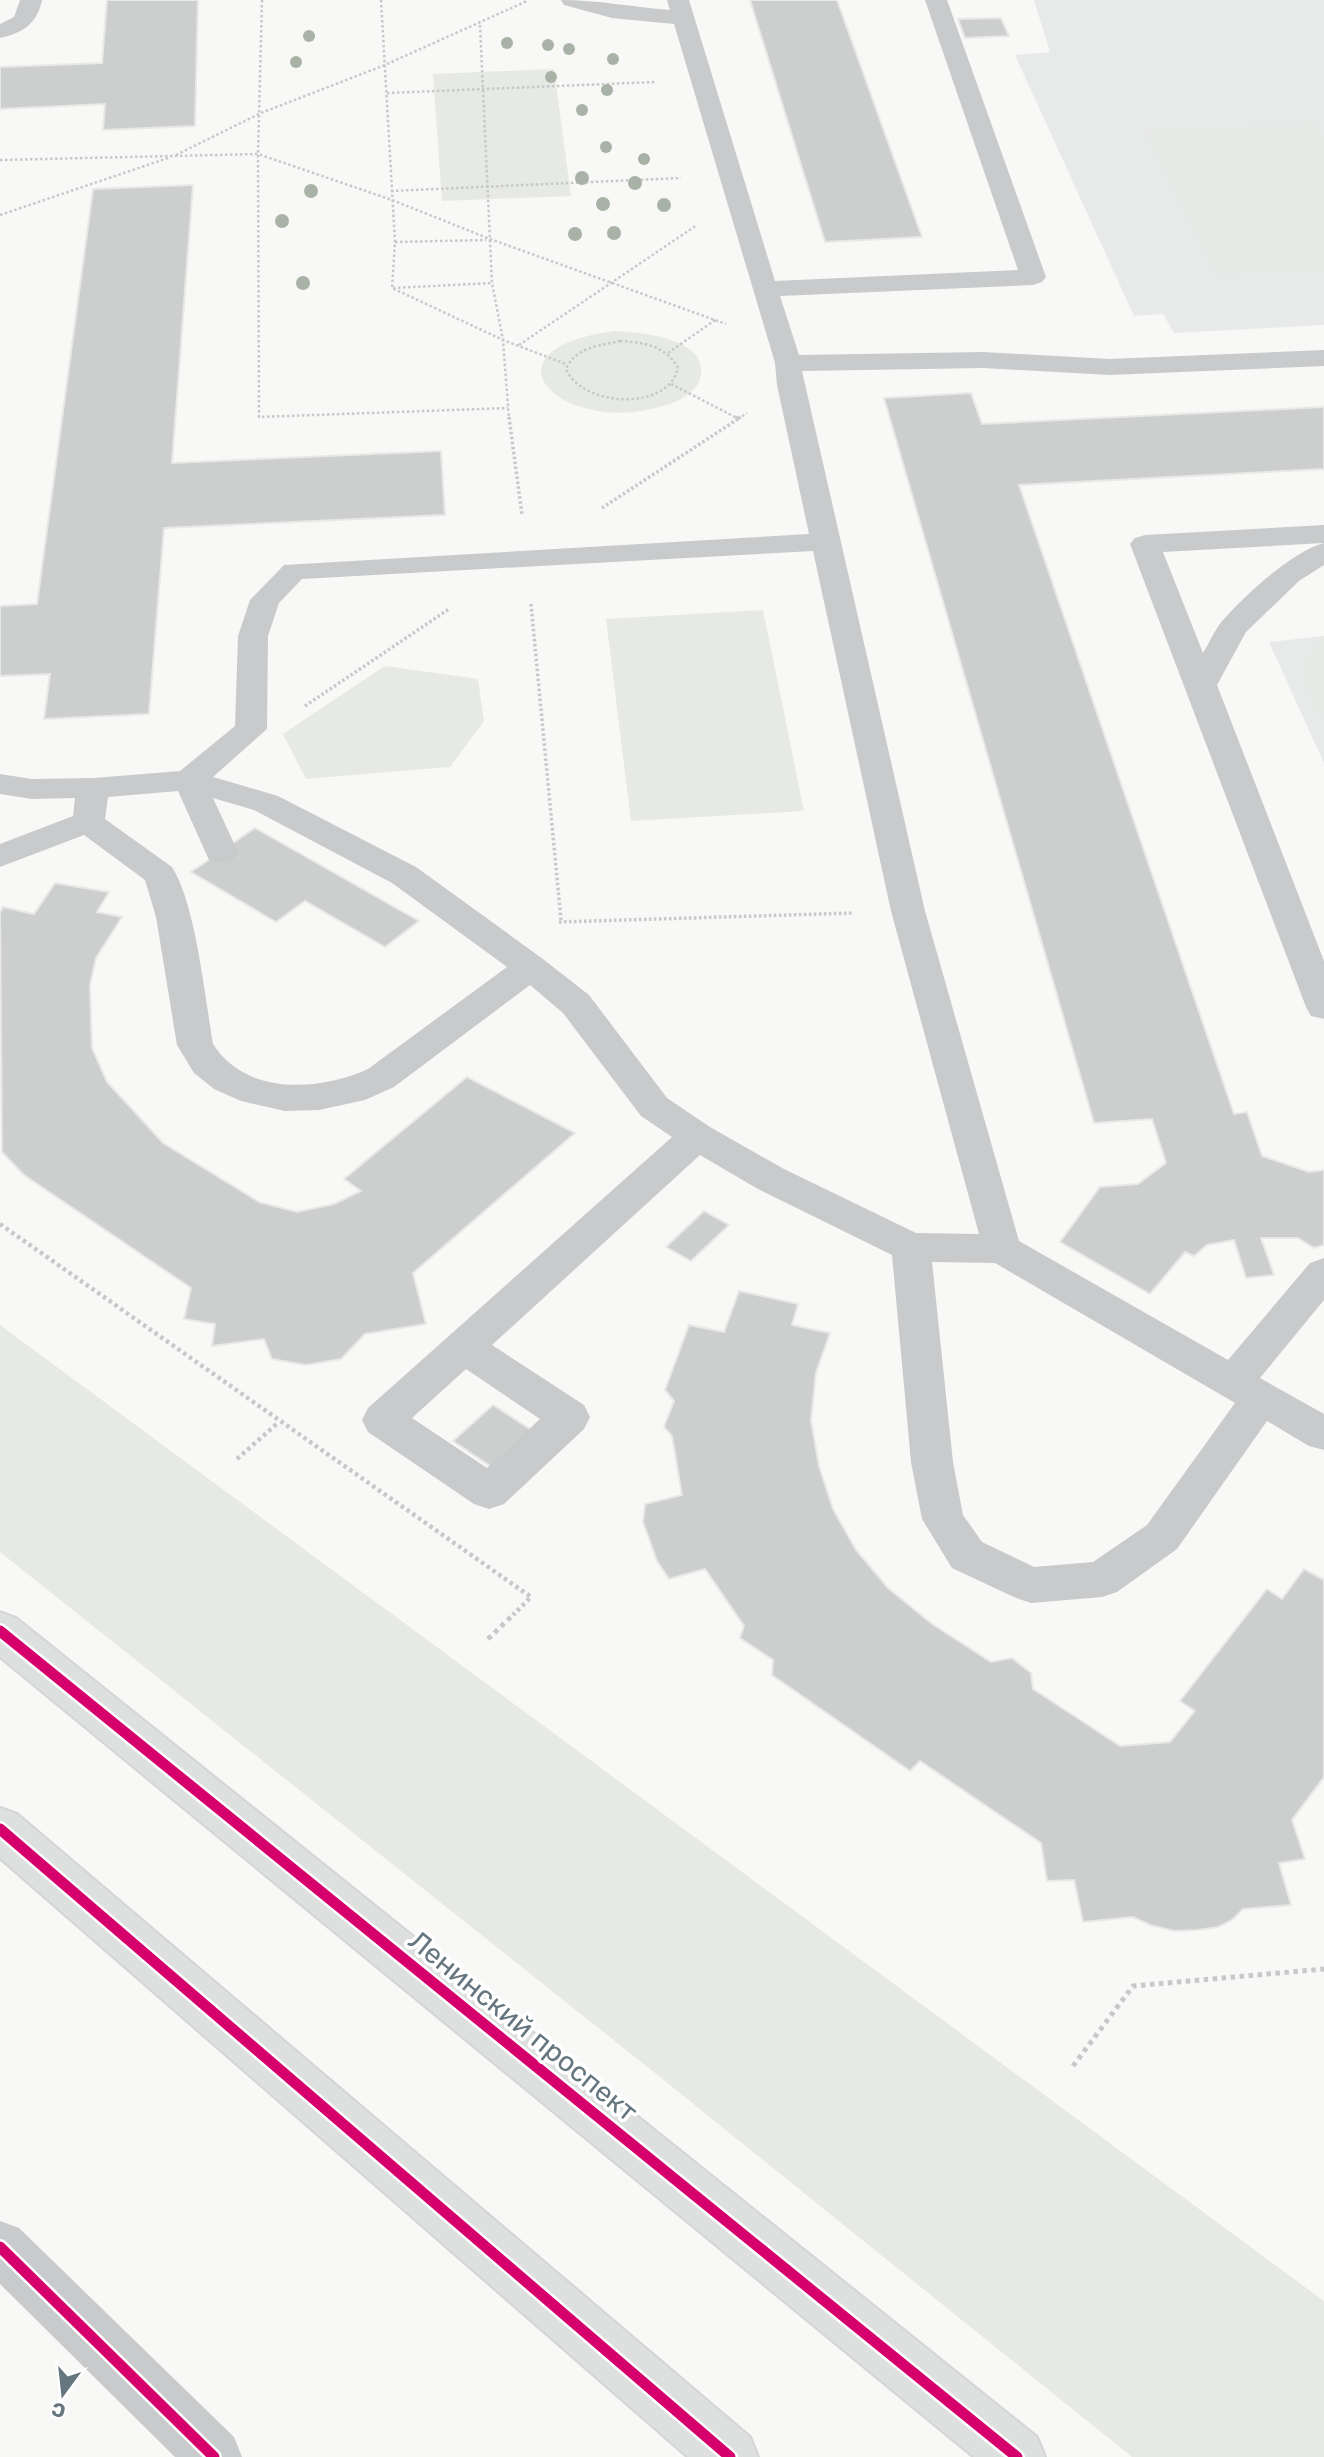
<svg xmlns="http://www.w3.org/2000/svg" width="1324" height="2457" viewBox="0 0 1324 2457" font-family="Rubik,sans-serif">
<rect width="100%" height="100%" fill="#f8f8f7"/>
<g fill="#e8e9e9">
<path d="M1034 0H1324V325L1174 333 1163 314 1134 316 1015 55 1050 52Z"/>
<path d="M1324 636V763L1269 642Z"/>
</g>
<g fill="#e7e9e5">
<path d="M554 69 571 196 442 201 433 74Z"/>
<path d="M1315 124 1324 140V269L1216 274 1145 131Z"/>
<path d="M614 331C638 332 706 337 701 374 700 388 684 399 672 403 568 442 469 351 614 331Z"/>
<path d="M763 610 804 811 631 821 606 619Z"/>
<path d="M1324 637V716L1316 711C1306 682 1297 661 1324 637Z"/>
<path d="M385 666 478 679 484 721 450 767 306 779 283 734Z"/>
<path d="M0 1325 1324 2301V2457H1132L655 2073 0 1552Z"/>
</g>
<g fill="#cdcfcf" stroke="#e8e8e6" stroke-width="2">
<path d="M107 0H198L195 126 103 130 105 104 0 109V67L102 63Z"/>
<path d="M750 0H837L922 237 825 242Z"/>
<path d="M1001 18 1009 36 965 38 958 19Z"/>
<path d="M193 185 172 463 441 451 445 515 164 528 149 714 44 719 50 674 0 676V606L37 604 93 189Z"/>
<path d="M971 393 982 424 1324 407V469L1019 485 1234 1114 1247 1112 1262 1156 1309 1172 1324 1170V1245L1314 1248 1298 1238H1261L1274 1275 1246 1278 1234 1240 1207 1245 1194 1256 1185 1252 1150 1294 1060 1242 1100 1187 1138 1184 1166 1163 1152 1119 1094 1123 884 398Z"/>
<path d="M255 828 419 921 385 947 305 901 276 922 191 872Z"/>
<path d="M55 883 109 892 97 912 122 917 96 958 90 985 92 1048 107 1082 163 1143 259 1202 297 1212 334 1204 361 1191 344 1179 467 1077 575 1133 413 1273 426 1324 365 1334 341 1359 306 1365 272 1359 264 1339 212 1346 215 1324 184 1319 191 1288 24 1175 2 1152 0 913 3 907 34 914Z"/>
<path d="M704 1211 729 1225 691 1261 666 1247Z"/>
<path d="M739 1291 798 1304 792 1325 830 1333 816 1373 811 1420 819 1466 833 1509 856 1550 888 1588 932 1624 991 1662 1012 1658 1031 1673 1033 1689 1120 1746 1170 1742 1195 1711 1180 1701 1267 1589 1282 1599 1304 1569 1324 1580V1777L1292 1820 1305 1859 1279 1863 1291 1905 1243 1909 1232 1920 1218 1927 1198 1930 1175 1931 1150 1925 1133 1917 1083 1922 1074 1880 1047 1881 1041 1843 920 1761 910 1771 772 1675 773 1660 740 1638 744 1626 705 1569 669 1579 657 1561 643 1522 645 1504 682 1495 672 1436 664 1427 674 1401 665 1390 689 1325 724 1332Z"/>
<path d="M493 1405 533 1431 493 1468 453 1441Z"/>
</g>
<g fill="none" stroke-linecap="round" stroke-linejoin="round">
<defs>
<g id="secondary">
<path d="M0 1612 16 1618 1037 2437 1045 2457H974L0 1657Z"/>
<path d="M0 1808 17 1814 750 2437 758 2457H688L0 1858Z"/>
</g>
</defs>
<use href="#secondary" stroke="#d4d5d5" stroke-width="4"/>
<g stroke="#c7c8c9" stroke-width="2.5" stroke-dasharray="2.5 2.5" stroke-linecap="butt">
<path d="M262 0 258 154 259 417 508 408"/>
<path d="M381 0 395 242 392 288 503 340 566 364"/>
<path d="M480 25 492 283 503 340 509 419"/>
<path d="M387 93 655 82"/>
<path d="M176 155 261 113 385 65 527 1"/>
<path d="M0 160 258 154 392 200 490 239 726 324"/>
<path d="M391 191 681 178"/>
<path d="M0 215 168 158"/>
<path d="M395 242 486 240"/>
<path d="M393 288 492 283"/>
<path d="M620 341C644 342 666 346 678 368 668 412 582 407 566 369 576 347 598 346 620 341Z"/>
<path d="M519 345 697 225"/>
<path d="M668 353 715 320"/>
<path d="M671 384 739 419"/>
<path d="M738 419 747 413"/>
</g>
<g stroke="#c7c8c9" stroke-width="3.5" stroke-dasharray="2.5 2.5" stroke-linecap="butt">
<path d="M509 417 522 515"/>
<path d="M736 417 739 419"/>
<path d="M602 508 741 417"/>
<path d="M531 604 561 920"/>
<path d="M305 706 449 609"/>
<path d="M559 922 854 913"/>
</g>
<g stroke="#c7c8c9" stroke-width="4.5" stroke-dasharray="3.5 3.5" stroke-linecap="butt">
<path d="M0 1224 531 1597 513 1615"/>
<path d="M237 1459 279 1422"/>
</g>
<g stroke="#c7c8c9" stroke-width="5" stroke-dasharray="4.5 4.5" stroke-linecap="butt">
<path d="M488 1639 515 1613"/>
<path d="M1073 2066 1133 1986 1324 1969"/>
</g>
<g fill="#c9cacb" fill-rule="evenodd">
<path d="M20 0H42C37 24 23 33 0 38V24L14 17Z"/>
<path d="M561 0C598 0 633 7 670 10L667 0H689L775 281 1018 270 925 0H947L1046 277 1042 282 1033 285 780 296 799 355 983 352 1110 359 1324 350V366L1110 375 983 368 802 371 925 911 1019 1241 1228 1360 1310 1263 1324 1258V1300L1260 1378 1324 1414V1450L1309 1446 1267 1421 1177 1549 1117 1592 1102 1597 1031 1603 1016 1598 952 1568 922 1519 911 1462 892 1255 758 1189 700 1155 492 1345 584 1405 590 1417 584 1429 504 1504 489 1509 474 1504 368 1432 362 1420 368 1408 672 1137 641 1116 563 1013 530 985 394 1087 365 1100 319 1110 285 1111 241 1101 214 1089 194 1073 177 1045 156 917 145 880 84 835 0 867V844L73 816 75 798 32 799 0 794V774L32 779 94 778 180 771 235 726 238 636 250 600 284 565 809 534 777 385 775 363 674 24 612 18 564 5ZM813 551 891 911 979 1234 916 1233 784 1169 710 1127 667 1098 589 995 543 959 416 867 278 796 213 777 267 729 268 636 279 603 302 579ZM178 791 209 860 221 863 233 860 238 852 213 798 254 810 392 883 507 967 368 1069C319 1091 246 1096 213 1044 205 998 196 905 172 867L105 819 108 797ZM932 1262 995 1263 1235 1403 1147 1525 1093 1562 1034 1567 982 1542 963 1515 953 1462ZM466 1369 540 1419 487 1468 412 1418Z"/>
<path d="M1324 525V543L1163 552 1203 653C1210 642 1215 629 1223 620 1247 594 1291 552 1324 543V565L1299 581 1246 632 1217 685 1324 961V1019L1311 1016 1306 1007 1130 544 1135 538 1145 535Z"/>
</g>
<path fill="#c9cacb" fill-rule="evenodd" d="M0 2221 19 2228 234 2437 242 2457H175L0 2284Z"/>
<use href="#secondary" fill="#dedfdf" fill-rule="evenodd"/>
<defs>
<g id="cycleway">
<path d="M0 1631 1017 2457"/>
<path d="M0 1829 730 2457"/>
<path d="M0 2247 214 2457"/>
</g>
</defs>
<use href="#cycleway" stroke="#fff" stroke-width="16"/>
<use href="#cycleway" stroke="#d6006c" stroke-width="11"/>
</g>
<g fill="#a9b2a6">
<circle cx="309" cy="36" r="6"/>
<circle cx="507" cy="43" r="6"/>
<circle cx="548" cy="45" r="6"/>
<circle cx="569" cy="49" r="6"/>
<circle cx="613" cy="59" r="6"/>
<circle cx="296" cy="62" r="6"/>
<circle cx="551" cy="77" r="6"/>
<circle cx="607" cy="90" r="6"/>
<circle cx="582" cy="110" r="6"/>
<circle cx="606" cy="147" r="6"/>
<circle cx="644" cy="159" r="6"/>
<circle cx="582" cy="178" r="7"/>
<circle cx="635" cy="183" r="7"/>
<circle cx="311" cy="191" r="7"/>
<circle cx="603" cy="204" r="7"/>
<circle cx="664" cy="205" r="7"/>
<circle cx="282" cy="221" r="7"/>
<circle cx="614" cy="233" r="7"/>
<circle cx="575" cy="234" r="7"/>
<circle cx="303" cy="283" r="7"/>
</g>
<g text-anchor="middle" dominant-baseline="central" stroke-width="7" stroke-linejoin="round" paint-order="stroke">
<g font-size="28" fill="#66767f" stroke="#fff">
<text transform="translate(523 2026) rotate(39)">Ленинский проспект</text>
</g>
</g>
<g transform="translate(63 2394) rotate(195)" stroke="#ffffff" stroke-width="5" paint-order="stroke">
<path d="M0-5L12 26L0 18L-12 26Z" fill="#66767f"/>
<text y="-10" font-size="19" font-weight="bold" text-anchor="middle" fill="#66767f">С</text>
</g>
</svg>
